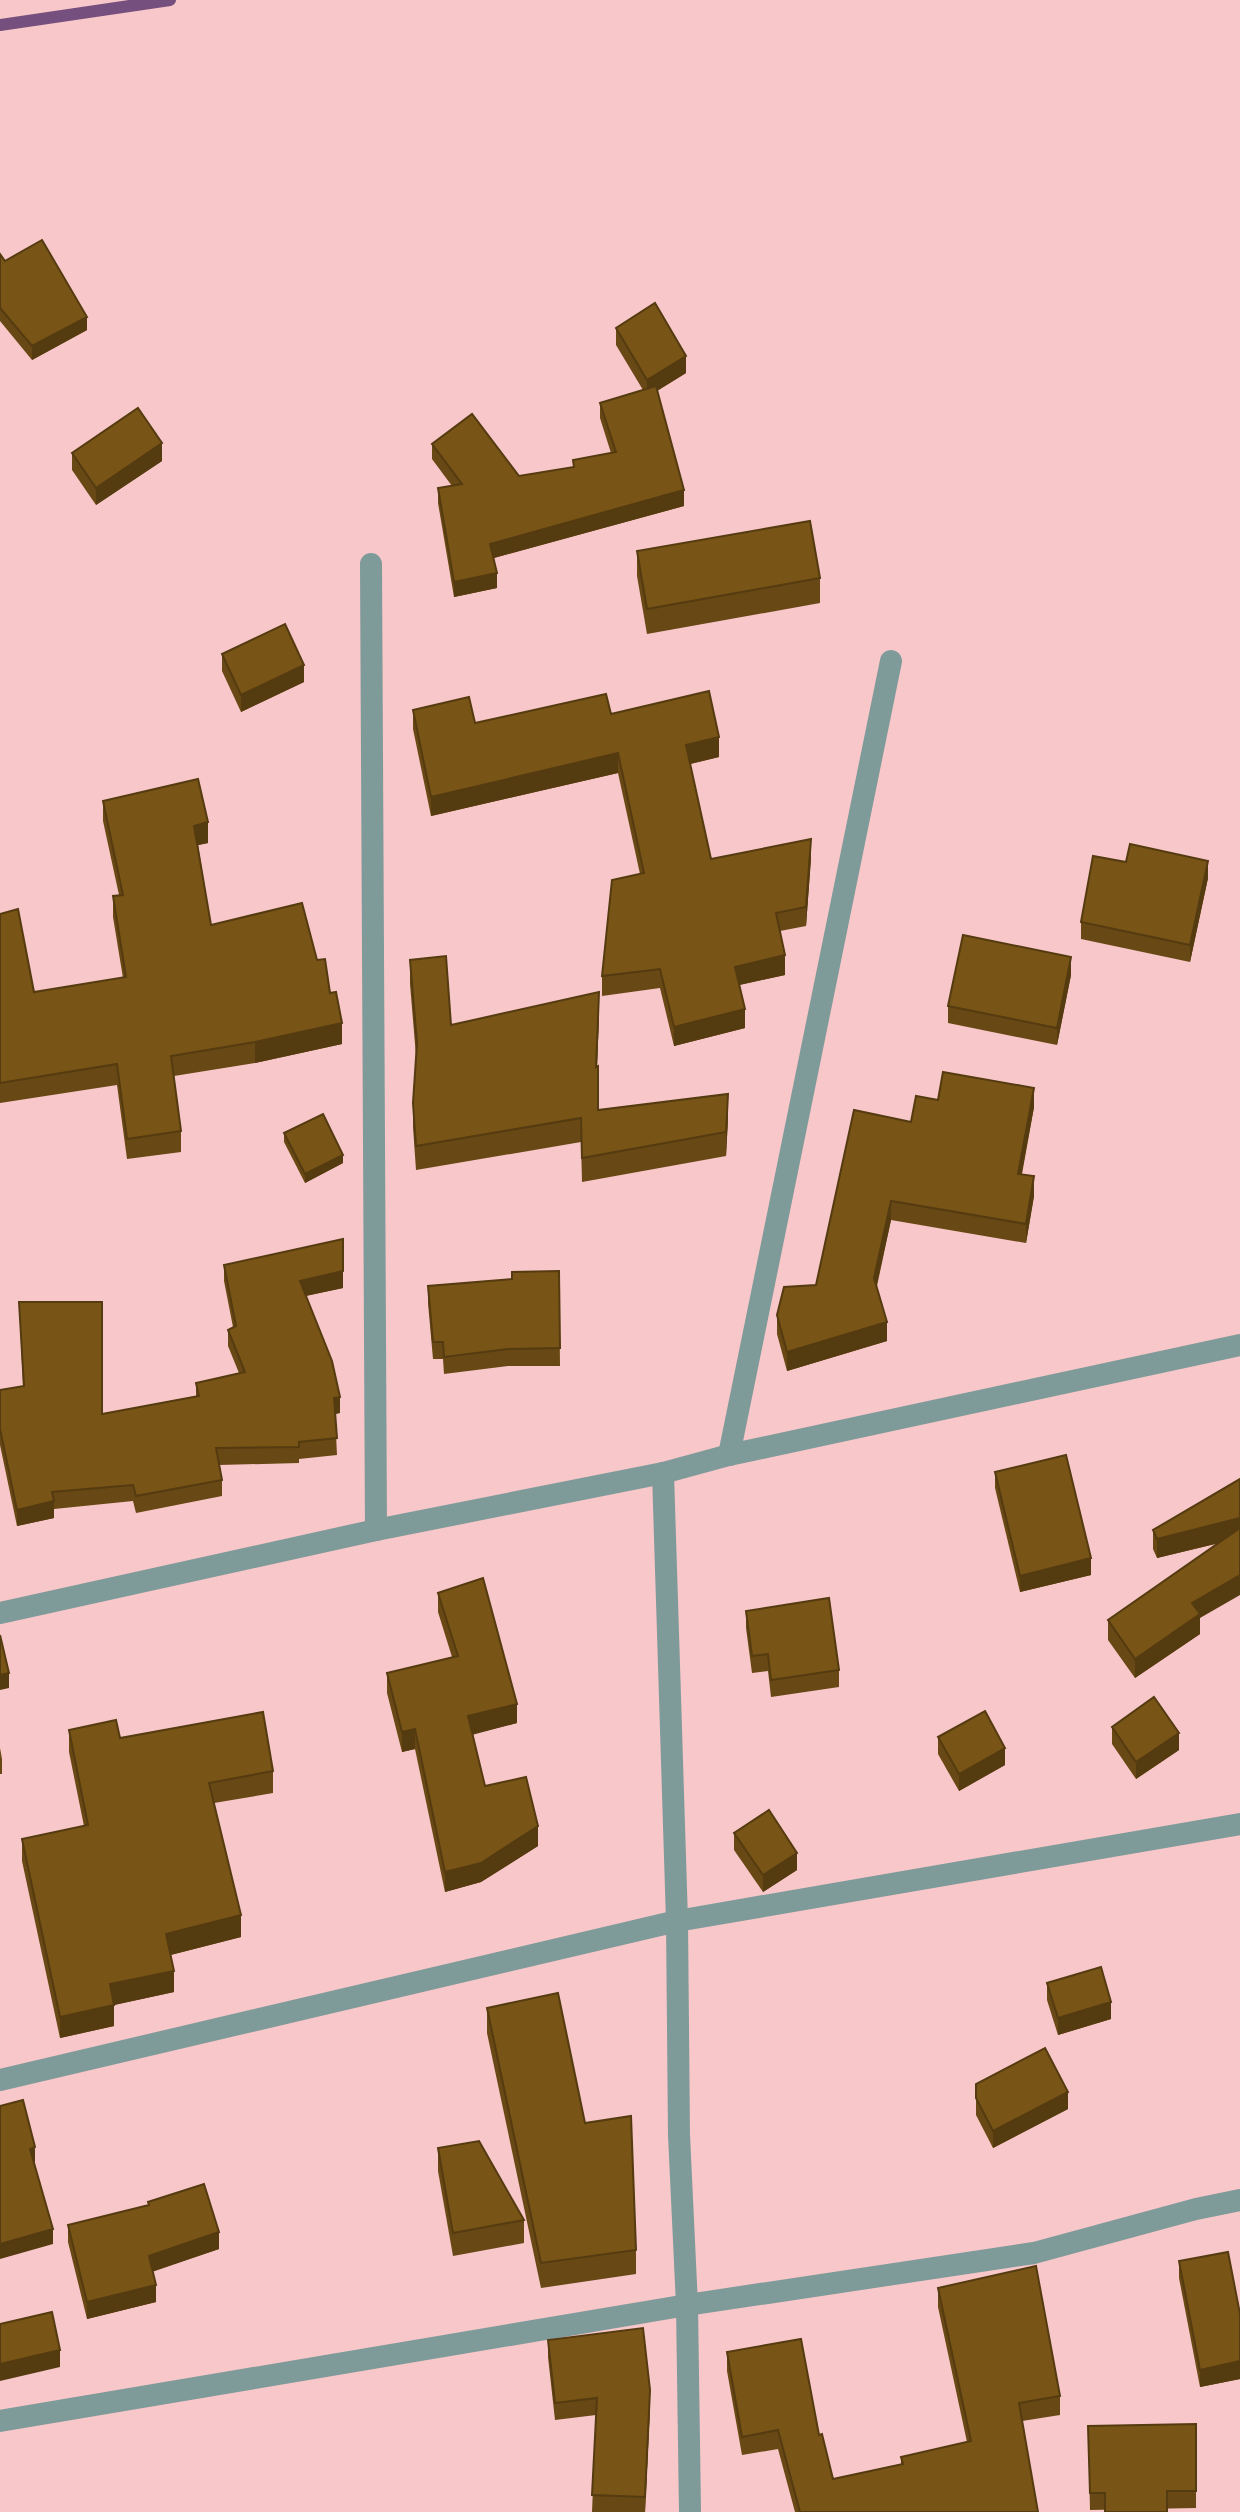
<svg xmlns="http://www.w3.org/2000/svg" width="1240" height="2512" viewBox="0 0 1240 2512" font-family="'Golos Text',sans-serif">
<rect width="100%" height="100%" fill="#f8c7c9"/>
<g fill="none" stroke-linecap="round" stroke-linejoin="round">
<path stroke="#754f7d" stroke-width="12" d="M0 25 170 0"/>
<g stroke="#7e9a99" stroke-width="22">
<path d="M371 564 376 1530"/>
<path d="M729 1455 891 661"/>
<path d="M663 1473 677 1921 679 2135 687 2305 690 2512"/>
<path d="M0 1613 376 1530 663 1473 729 1455 1240 1345"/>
<path d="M0 2080 677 1921 1240 1824"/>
<path d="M0 2421 687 2305 1034 2253 1196 2209 1240 2200"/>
</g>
</g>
<g fill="#684814">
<path d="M0 254 5 261 87 330 32 360 0 321Z"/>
<path d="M616 328 686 373 657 391 684 506 494 558 497 588 454 597 438 503V488L452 486 432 459V444L519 476 573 468V460L611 453 600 418V403L643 390 616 345Z"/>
<path d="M72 453 162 461 96 505 72 470Z"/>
<path d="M637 551 820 578V603L647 634 637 576Z"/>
<path d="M222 654 304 682 241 712 222 671Z"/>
<path d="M413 710 475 723 611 714 719 757 690 764 711 859 811 858 806 926 780 931 785 975 739 985 745 1028 674 1046 660 988 602 996V976L640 874 618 773 431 816 413 729Z"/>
<path d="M103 801 208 843 198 845 211 925 317 960 330 993 342 1044 255 1063 174 1076 181 1131V1152L127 1159 117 1085 0 1103V914L34 992 123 978 113 917V896L119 895 103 821Z"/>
<path d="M1126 862 1208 878 1190 962 1081 939V922Z"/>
<path d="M410 960 451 1025 599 1016 597 1067 598 1110 728 1118 726 1156 582 1182 581 1142 416 1170 413 1127V1103L416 1056 410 984Z"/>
<path d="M1071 975 1057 1045 948 1023V1006Z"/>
<path d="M938 1100 1034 1107 1022 1174 1034 1196 1026 1243 891 1220 877 1286 887 1341 787 1371 777 1334V1315L816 1285 911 1122Z"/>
<path d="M284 1133 343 1163 305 1183 284 1142Z"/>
<path d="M224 1265 343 1288 306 1296 340 1413 335 1414 337 1455 299 1459V1463L219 1465 222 1480V1496L136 1513 133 1501 54 1509V1518L17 1526 0 1445V1390L23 1386 19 1302 102 1414 196 1396V1383L239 1373 228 1346V1330L233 1327 224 1281Z"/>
<path d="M559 1271 560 1366H508L444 1374 443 1359H433L428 1303V1286L512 1279Z"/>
<path d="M995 1472 1091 1575 1020 1592 995 1488Z"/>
<path d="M1240 1479 1200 1618V1634L1135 1678 1108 1640V1620L1219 1543 1157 1558 1153 1549V1530Z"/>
<path d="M438 1593 517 1723 473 1734 485 1786 538 1846 481 1882 445 1892 415 1749 402 1752 387 1693V1673L452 1657 438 1612Z"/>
<path d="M746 1611 839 1670V1687L771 1697 768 1671 752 1673 746 1628Z"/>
<path d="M1112 1727 1179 1750 1136 1779 1112 1744Z"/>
<path d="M69 1730 120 1738 273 1771V1793L214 1803 241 1937 171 1955 174 1992 114 2005V2026L60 2038 22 1861V1839L84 1826 69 1752Z"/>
<path d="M938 1737 1005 1765 959 1791 938 1754Z"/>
<path d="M0 1748 2 1759V1774H0Z"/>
<path d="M734 1833 797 1870 763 1892 734 1850Z"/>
<path d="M1047 1983 1111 2019 1058 2035 1047 2000Z"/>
<path d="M487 2008 585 2123 636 2250V2274L541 2288 487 2033Z"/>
<path d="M976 2084 1068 2109 993 2148 976 2115Z"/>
<path d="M438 2148 524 2220V2243L453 2256 438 2171Z"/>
<path d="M148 2202 219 2249 153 2271 156 2302 87 2319 68 2242V2225L148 2205Z"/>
<path d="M1179 2261 1240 2314V2379L1200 2387 1179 2278Z"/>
<path d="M938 2288 1060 2396V2415L1022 2421 1038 2512H795L778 2449 742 2455 727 2371V2352L819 2435 833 2479 901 2464V2457L967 2442 938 2307Z"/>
<path d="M548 2340 650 2407 645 2512H592L596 2415 555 2420 548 2357Z"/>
<path d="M1196 2424V2508L1090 2510 1088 2426Z"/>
</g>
<g fill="#553b10">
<path d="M87 317V330L32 360V346Z"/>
<path d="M686 356V373L647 397V380Z"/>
<path d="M162 443V461L96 505V488Z"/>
<path d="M684 490V506L490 559V544Z"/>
<path d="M497 573V588L454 597V582Z"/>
<path d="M304 665V682L241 712V695Z"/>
<path d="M719 737V757L686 765V745Z"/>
<path d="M618 753V773L431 816V797Z"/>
<path d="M208 822V843L194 846V826Z"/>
<path d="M811 839V858L806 926V907Z"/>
<path d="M1208 861V878L1190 962V945Z"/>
<path d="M785 955V975L735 986V967Z"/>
<path d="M1071 957V975L1057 1045V1028Z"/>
<path d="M599 992V1016L596 1091V1067Z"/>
<path d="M745 1009V1028L674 1046V1027Z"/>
<path d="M342 1023V1044L255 1063V1042Z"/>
<path d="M1034 1088V1107L1018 1193V1174Z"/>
<path d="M728 1094V1118L726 1156V1132Z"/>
<path d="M343 1155V1163L305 1183V1174Z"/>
<path d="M1034 1176V1196L1026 1243V1224Z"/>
<path d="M891 1201V1220L874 1297V1278Z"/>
<path d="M343 1271V1288L300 1297V1281Z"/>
<path d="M887 1322V1341L787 1371V1352Z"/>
<path d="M340 1397V1413L334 1414V1398Z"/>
<path d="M54 1501V1518L17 1526V1510Z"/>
<path d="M1240 1518V1538L1157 1558V1539Z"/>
<path d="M1091 1558V1575L1020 1592V1576Z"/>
<path d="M1240 1575V1595L1200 1618V1634L1135 1678V1659L1192 1603Z"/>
<path d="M9 1673V1688L0 1690V1675Z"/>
<path d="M517 1704V1723L468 1736V1716Z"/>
<path d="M415 1729V1749L402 1752V1732Z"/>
<path d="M1179 1733V1750L1136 1779V1762Z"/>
<path d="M1005 1748V1765L959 1791V1774Z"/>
<path d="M538 1826V1846L481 1882 445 1892V1872Z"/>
<path d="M797 1853V1870L763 1892V1875Z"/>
<path d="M241 1915V1937L166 1956V1934Z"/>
<path d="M174 1971V1992L114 2005V2026L60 2038V2017L110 1984Z"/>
<path d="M1111 2002V2019L1058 2035V2018Z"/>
<path d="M1068 2092V2109L993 2148V2131Z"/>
<path d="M35 2147V2162L30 2164V2149Z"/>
<path d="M53 2229V2244L0 2259V2244Z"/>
<path d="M219 2232V2249L149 2273V2256Z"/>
<path d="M156 2285V2302L87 2319V2302Z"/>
<path d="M60 2350V2367L0 2381V2364Z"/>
<path d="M1240 2361V2379L1200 2387V2370Z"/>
<path d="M650 2390V2407L645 2512V2497Z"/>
</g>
<g fill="#795417" stroke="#553b10" stroke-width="2">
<path d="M42 240 87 317 32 346 0 308V254L5 261Z"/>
<path d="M655 303 686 356 647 380 616 328Z"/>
<path d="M656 386 684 490 490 544 497 573 454 582 438 488 462 484 432 444 472 414 519 476 574 467 573 460 616 452 600 403Z"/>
<path d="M138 408 162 443 96 488 72 453Z"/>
<path d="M810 521 820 578 647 609 637 551Z"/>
<path d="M285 624 304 665 241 695 222 654Z"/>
<path d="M709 691 719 737 686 745 711 859 811 839 806 907 776 913 785 955 735 967 745 1009 674 1027 660 969 602 976 612 880 644 873 618 753 431 797 413 710 469 697 475 723 606 694 611 714Z"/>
<path d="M198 779 208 822 194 826 211 925 302 903 317 960 325 959 330 993 336 992 342 1023 255 1042 171 1056 181 1131 127 1139 117 1064 0 1083V914L18 909 34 992 126 977 113 896 123 895 103 801Z"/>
<path d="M1130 844 1208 861 1190 945 1081 922 1093 856 1126 862Z"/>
<path d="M963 935 1071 957 1057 1028 948 1006Z"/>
<path d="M446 956 451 1025 599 992 596 1067 598 1066V1110L728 1094 726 1132 582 1158 581 1118 416 1146 413 1103 417 1043 410 960Z"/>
<path d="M943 1072 1034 1088 1018 1174 1034 1176 1026 1224 891 1201 874 1278 887 1322 787 1352 777 1315 784 1287 816 1285 854 1110 911 1122 916 1096 938 1100Z"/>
<path d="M323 1114 343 1155 305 1174 284 1133Z"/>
<path d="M343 1239V1271L300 1281 332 1361 340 1397 334 1398 337 1438 299 1442V1447L216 1448 222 1480 136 1496 133 1485 52 1492 54 1501 17 1510 0 1429V1390L24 1386 19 1302H102V1414L199 1396 196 1383 245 1372 228 1330 236 1326 224 1265Z"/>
<path d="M559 1271 560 1348 508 1349 444 1357 443 1342H433L428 1286 512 1279V1272Z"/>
<path d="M1066 1455 1091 1558 1020 1576 995 1472Z"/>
<path d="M1240 1479V1518L1157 1539 1153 1530Z"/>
<path d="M1240 1528V1575L1192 1603 1200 1614 1135 1659 1108 1620Z"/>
<path d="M483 1578 517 1704 468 1716 485 1786 526 1777 538 1826 481 1863 445 1872 415 1729 402 1732 387 1673 458 1656 438 1593Z"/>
<path d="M829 1598 839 1670 771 1680 768 1654 752 1656 746 1611Z"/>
<path d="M0 1635 9 1673 0 1675Z"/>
<path d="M1154 1697 1179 1733 1136 1762 1112 1727Z"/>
<path d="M985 1711 1005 1748 959 1774 938 1737Z"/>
<path d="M263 1712 273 1771 209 1783 241 1915 166 1934 174 1971 110 1984 114 2005 60 2017 22 1839 88 1825 69 1730 116 1720 120 1738Z"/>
<path d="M769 1810 797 1853 763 1875 734 1833Z"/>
<path d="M1101 1967 1111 2002 1058 2018 1047 1983Z"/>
<path d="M558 1993 585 2123 631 2116 636 2250 541 2263 487 2008Z"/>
<path d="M1045 2048 1068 2092 993 2131 976 2098V2084Z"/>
<path d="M23 2100 35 2147 30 2149 53 2229 0 2244V2106Z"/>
<path d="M479 2141 524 2220 453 2233 438 2148Z"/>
<path d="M204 2184 219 2232 149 2256 156 2285 87 2302 68 2225 149 2205 148 2202Z"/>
<path d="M1228 2252 1240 2314V2361L1200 2370 1179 2261Z"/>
<path d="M1036 2266 1060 2396 1019 2403 1038 2512H800L778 2430 742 2437 727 2352 801 2339 819 2435 822 2434 833 2479 903 2464 901 2457 971 2441 938 2288Z"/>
<path d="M52 2312 60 2350 0 2364V2324Z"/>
<path d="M643 2328 650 2390 645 2497 592 2495 597 2398 555 2403 548 2340Z"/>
<path d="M1196 2424V2491H1167V2512H1105V2493H1090L1088 2426Z"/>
</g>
</svg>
